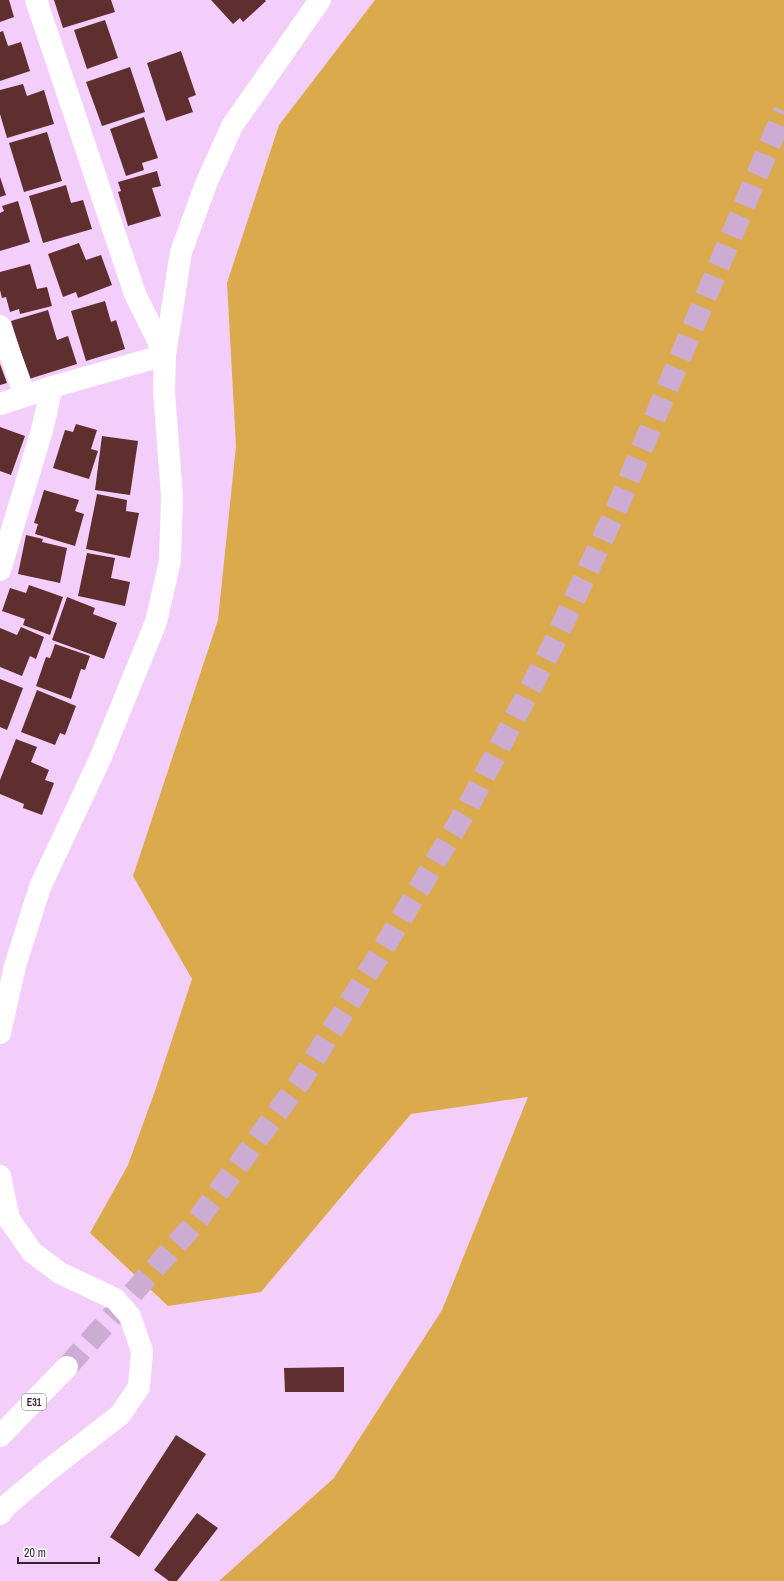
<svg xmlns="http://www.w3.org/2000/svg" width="784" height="1581" viewBox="0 0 784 1581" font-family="'Archivo Narrow',sans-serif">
<rect width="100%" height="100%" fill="#f4cefb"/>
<path fill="#dbaa4c" d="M375 0H784V1581H219L334 1478 442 1310 528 1097 411 1114 261 1292 168 1306 90 1233 128 1165 155 1091 192 979 133 876 218 620 236 446 227 283 279 125Z"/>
<g fill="#5f2e2e">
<path d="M0 0H9L14 17 0 22Z"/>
<path d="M54 0H111L115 12 63 28Z"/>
<path d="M211 0H265L266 1 243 22 240 18 233 24Z"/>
<path d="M105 20 118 58 87 69 74 30Z"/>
<path d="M3 31 8 46 21 42 30 71 0 81V32Z"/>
<path d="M181 51 196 95 188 98 193 112 166 121 147 63Z"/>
<path d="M130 67 145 112 102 126 86 82Z"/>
<path d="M23 84 27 96 44 90 54 124 7 138 0 114V90Z"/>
<path d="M144 117 158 158 142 163 144 170 126 176 110 129Z"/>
<path d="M47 132 62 181 24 192 9 143Z"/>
<path d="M157 171 161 186 152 188 161 216 128 226 118 192 121 191 118 182Z"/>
<path d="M0 177 6 195 0 197Z"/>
<path d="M66 185 71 203 83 200 92 229 43 243 29 196Z"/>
<path d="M18 201 30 242 0 251V213L4 211 2 206Z"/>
<path d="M79 243 86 260 101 255 112 285 78 298 76 292 63 297 48 254Z"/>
<path d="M30 264 37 289 47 287 52 306 20 314 19 309 10 312 6 297 2 298 0 290V272Z"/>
<path d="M105 301 111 322 116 320 125 349 86 361 71 311Z"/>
<path d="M48 310 57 340 68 336 77 364 29 379 11 321Z"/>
<path d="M0 364 7 383 0 385Z"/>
<path d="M76 424 97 430 91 449 98 451 89 479 53 468 65 430 73 432Z"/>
<path d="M0 427 25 436 11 475 0 471Z"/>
<path d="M102 436 138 441 130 495 95 490Z"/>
<path d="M44 490 79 500 75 511 84 514 75 546 35 534 38 524 34 523Z"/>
<path d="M97 494 127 500 126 511 139 513 130 558 86 549Z"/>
<path d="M26 535 43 539 42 542 67 548 60 583 18 574Z"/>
<path d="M87 553 115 558 111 578 130 582 125 606 78 596Z"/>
<path d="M29 585 63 597 50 635 23 625 25 619 2 611 10 588 26 593Z"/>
<path d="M67 597 95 608 93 614 117 623 104 659 52 640Z"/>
<path d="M21 627 44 637 36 659 30 656 22 676 0 667V628L17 635Z"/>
<path d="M55 644 90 656 85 670 81 669 71 699 36 686 46 657 50 658Z"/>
<path d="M0 679 23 688 7 730 0 727Z"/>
<path d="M37 690 76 706 65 735 60 733 55 745 21 732Z"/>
<path d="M16 739 37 747 31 762 49 770 45 780 54 783 42 815 23 808 24 804 0 794V780Z"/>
<path d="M344 1367V1392H285L284 1368Z"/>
<path d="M176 1435 206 1454 139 1557 110 1537Z"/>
<path d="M197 1513 218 1528 177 1581H169L154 1570Z"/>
</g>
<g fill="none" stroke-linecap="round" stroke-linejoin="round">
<path stroke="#cdacd3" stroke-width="22" stroke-dasharray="22 11" stroke-linecap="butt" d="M67 1367 196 1222 299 1083 380 954 468 807 551 649 616 510 784 111"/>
<g stroke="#fff" stroke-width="22">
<path d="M0 326 25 396"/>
<path d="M0 404 52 387 165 355 135 294 36 0"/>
<path d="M0 570 42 430 52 387"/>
</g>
<g stroke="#fff" stroke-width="22">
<path d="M0 1033 15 966 40 887 100 759 156 622 170 561 172 496 164 392 165 355 181 252 206 184 232 126 320 0"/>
<path d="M0 1176 9 1219 32 1252 60 1273 115 1299 130 1316 142 1351 139 1387 120 1415 50 1469 7 1505 0 1514"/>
</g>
<path stroke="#fff" stroke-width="22" d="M0 1436 67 1367"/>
</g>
<g text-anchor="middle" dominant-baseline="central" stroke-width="4" stroke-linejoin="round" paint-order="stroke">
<rect fill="#fefefe" stroke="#706571" stroke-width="1" x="22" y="1394" width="24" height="16" rx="3"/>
<g font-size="10" font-weight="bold" fill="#332435">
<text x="34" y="1402">E31</text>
</g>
</g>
<path d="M18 1557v6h81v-6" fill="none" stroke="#332435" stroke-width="2"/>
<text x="24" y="1557" font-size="12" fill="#332435" stroke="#fefefe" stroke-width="3" paint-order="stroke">20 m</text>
</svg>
